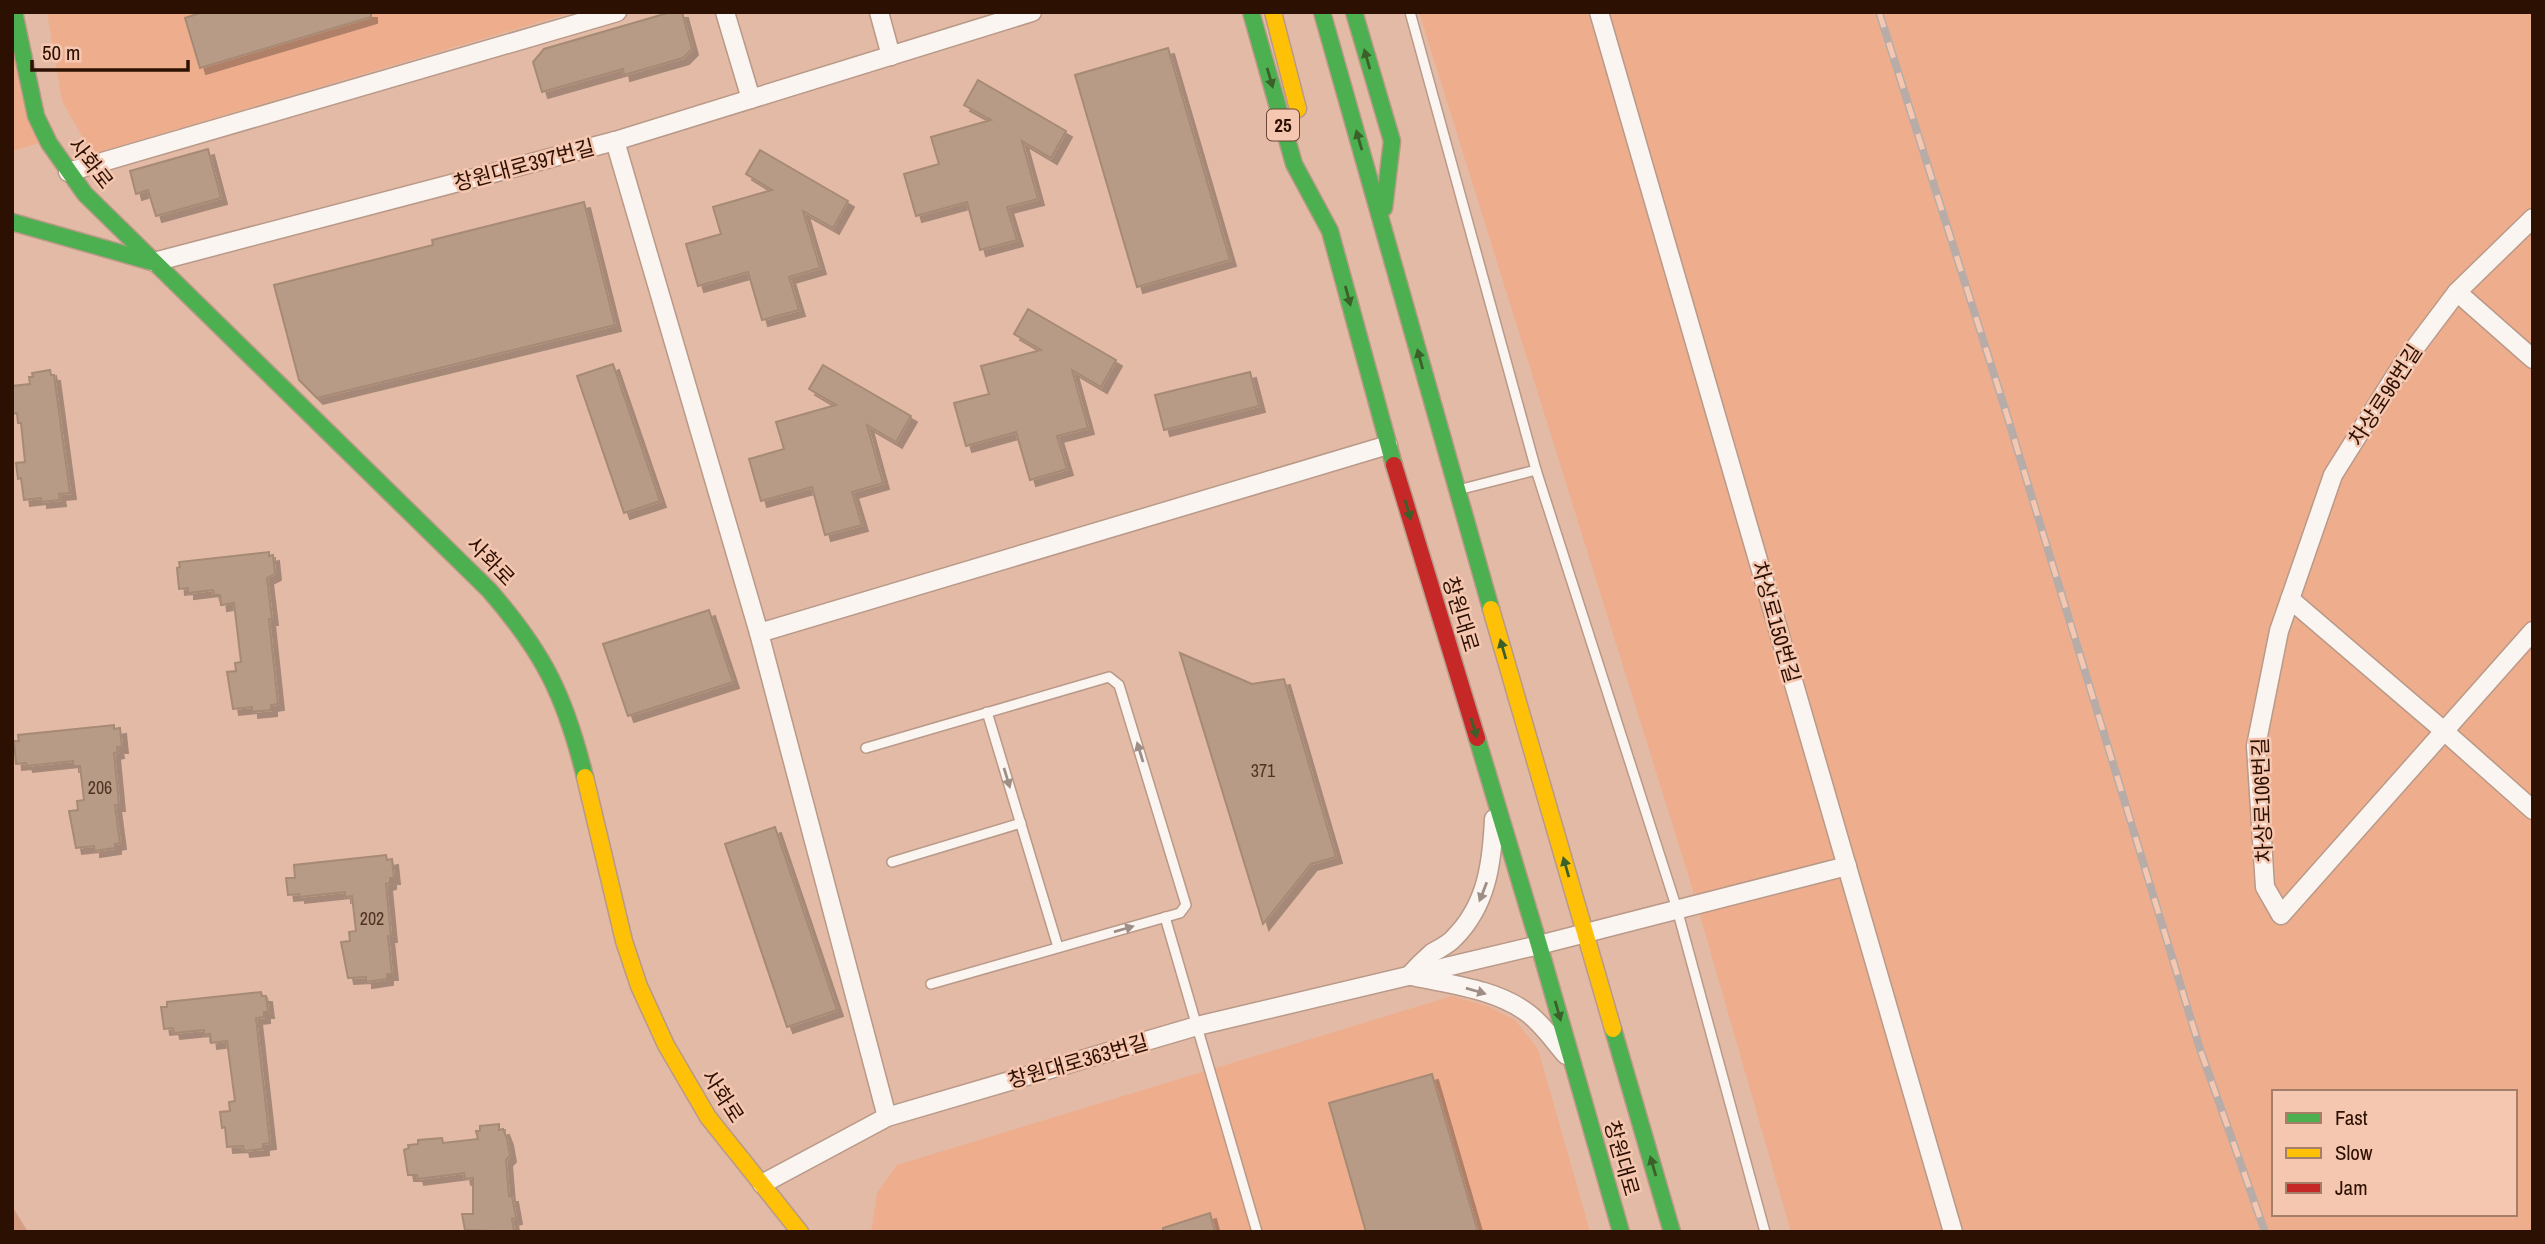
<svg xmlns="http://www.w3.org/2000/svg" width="2545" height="1244" viewBox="0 0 2545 1244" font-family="'Archivo Narrow','Noto Sans KR',sans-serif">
<defs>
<filter id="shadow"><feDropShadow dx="6" dy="6" stdDeviation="0" flood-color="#0004"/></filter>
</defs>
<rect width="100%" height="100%" fill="#e3baa5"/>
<g fill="#eeae8d" fill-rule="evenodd">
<path d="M47 12H574L92 154 62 101Z"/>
<path d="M1419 12H2533V1232H1791L1691 884ZM2274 1092H2515V1214H2274Z"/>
<path d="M12 27 46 141 12 151Z"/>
<path d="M1452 996 1488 1006 1515 1020 1538 1049 1590 1232H871L877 1193 897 1165Z"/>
</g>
<path fill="#d59e82" d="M12 1206 28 1232H12Z"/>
<g fill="#b89b86" stroke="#a68a74" stroke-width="2" filter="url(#shadow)">
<path d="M203 12H371V17L200 68 185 18Z"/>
<path d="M671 12H682L692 49 683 58 624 75 623 69 542 92 533 62 544 49Z"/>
<path d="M1168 48 1230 260 1137 287 1075 75Z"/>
<path d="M978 80 1066 131 1051 158 1022 141 1038 199 1007 207 1017 240 980 250 967 202 916 216 904 174 939 164 931 137 991 120 964 105Z"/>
<path d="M208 149 221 198 156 216 148 190 136 194 130 171Z"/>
<path d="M760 150 848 201 833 228 803 211 820 268 789 277 799 310 762 320 748 272 698 286 686 244 721 234 713 207 772 190 746 174Z"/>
<path d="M584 202 615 325 317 398 299 380 274 285 433 245 432 240Z"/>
<path d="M1028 309 1116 360 1101 387 1072 370 1088 428 1057 436 1067 469 1030 480 1016 432 966 446 954 403 989 394 981 366 1041 350 1014 334Z"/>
<path d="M613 364 660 501 624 513 577 376Z"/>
<path d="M823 365 911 416 896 442 867 425 883 483 852 492 862 525 825 535 812 487 761 501 749 459 784 449 776 422 836 405 809 389Z"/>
<path d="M50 370 51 375H54L70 493 59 494 60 500 41 502V498L24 500 21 478 18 479 16 463 25 462 21 423H18L17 413 12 414V386L30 384 29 377H33L32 373Z"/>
<path d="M1250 372 1259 406 1164 430 1155 395Z"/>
<path d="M269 552V556L273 555 275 574 267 578 272 619H269L278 704 271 705V710L252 712V707L233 709 227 672 236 671 235 663 241 662 234 603 221 605 220 595H214L213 590 188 593V588L179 589 177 568 180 567 179 562Z"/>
<path d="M709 610 733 682 628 716 603 644Z"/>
<path d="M1180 653 1252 684 1284 679 1336 857 1311 864 1263 924Z"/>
<path d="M114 725V729L120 728 122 747H117L118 752 114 753 119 805H115L120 843 115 844V848L94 851V846L76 848 69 811 78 810 77 801 84 800 80 766H73V761L27 766 26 763 16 764 14 741H19L18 735Z"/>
<path d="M775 827 837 1010 787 1027 725 844Z"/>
<path d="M386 855 387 860 392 859 394 878H390V883L386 884 391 936H388L392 974H387V979L366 982V977L348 978 341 942 350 941 349 932 356 931 352 896 345 897V892L299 897V894L288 895 286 878H295L294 865Z"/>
<path d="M261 992 262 996H266L268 1012H264V1017L256 1018 270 1143 263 1144V1149L244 1151 243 1146 227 1147 225 1127 222 1128 220 1112 230 1111 229 1102 235 1101 227 1041 211 1043 210 1034 204 1035V1030L174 1033 173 1028 164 1029 161 1007H167V1002Z"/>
<path d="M1432 1074 1478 1232H1366L1329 1103Z"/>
<path d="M499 1124V1130L503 1129 507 1139 510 1156 506 1160 509 1196H512L516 1218 512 1219 514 1232 465 1230 462 1214H473V1178L465 1179 464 1173 418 1179 417 1175H408L404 1150 409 1148 408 1145 418 1144V1140L442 1138 443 1143 478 1139 476 1131H480V1126Z"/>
<path d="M1210 1213 1215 1232H1163V1228Z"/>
</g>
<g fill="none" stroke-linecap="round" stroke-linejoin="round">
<defs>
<g id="lane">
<path d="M1410 12 1536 470 1462 489"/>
<path d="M1536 470 1677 909 1765 1232"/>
<path d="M987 712 1058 947"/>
<path d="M866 748 1109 677 1119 685 1186 905 1180 913 931 984"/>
<path d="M892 862 1021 823"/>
<path d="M1165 917 1257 1232"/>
</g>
<g id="street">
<path d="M725 12 751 99"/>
<path d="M879 12 891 56"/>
<path d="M1599 12 1953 1232"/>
<path d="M615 141 759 633 887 1117"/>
<path d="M68 172 617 12"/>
<path d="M2533 218 2457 292 2402 365 2333 475 2279 631 2256 746 2265 887 2281 915 2533 631"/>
<path d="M154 262 615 141 1032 12"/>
<path d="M2457 292 2533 359"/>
<path d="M2290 599 2444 731 2533 810"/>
<path d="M759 633 1388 445"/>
<path d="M1409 976C1416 968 1424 960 1432 953 1440 948 1448 945 1454 938 1487 905 1492 863 1494 819"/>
<path d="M1416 977C1454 985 1498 990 1529 1014 1543 1025 1554 1041 1566 1055"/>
<path d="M762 1184 887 1117 1197 1026 1539 945 1847 866"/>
</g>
<g id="fast">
<path d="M14 12 36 116 49 143 85 194 489 590C544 653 565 696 585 777"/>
<path d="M1251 12 1294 164 1330 231 1394 465"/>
<path d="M1322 12 1491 609"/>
<path d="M1354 12 1392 141 1384 208"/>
<path d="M12 222 152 262"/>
<path d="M1477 738 1539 945 1621 1232"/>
<path d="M1613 1029 1672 1232"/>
</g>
<g id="slow">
<path d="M1273 12 1298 109"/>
<path d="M1491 609 1613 1029"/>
<path d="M585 777 624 941 639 986 666 1045 708 1117 800 1232"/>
</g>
<path id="jam" d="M1394 465 1477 738"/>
</defs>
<use href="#lane" stroke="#b99988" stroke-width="12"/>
<use href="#street" stroke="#b99988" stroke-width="21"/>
<use href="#fast" stroke="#b99988" stroke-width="19"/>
<use href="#slow" stroke="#b99988" stroke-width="19"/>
<use href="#jam" stroke="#b99988" stroke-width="19"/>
<use href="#lane" stroke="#fbf5f2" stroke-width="9"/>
<use href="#street" stroke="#fbf5f2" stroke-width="18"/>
<use href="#fast" stroke="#4caf50" stroke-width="16"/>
<use href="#slow" stroke="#ffc107" stroke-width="16"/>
<use href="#jam" stroke="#c62828" stroke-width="16"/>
<defs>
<path id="rail" d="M1879 12 2006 412 2200 1049 2265 1232"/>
</defs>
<use href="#rail" stroke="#b7aca8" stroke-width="8"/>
<use href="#rail" stroke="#f6c7b0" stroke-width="5" stroke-dasharray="16" stroke-linecap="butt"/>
</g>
<defs><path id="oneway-solid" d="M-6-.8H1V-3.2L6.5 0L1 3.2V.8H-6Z" transform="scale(1.75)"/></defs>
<g fill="#3c6029">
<use href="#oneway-solid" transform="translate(1367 59) rotate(-106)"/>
<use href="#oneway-solid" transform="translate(1270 78) rotate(74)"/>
<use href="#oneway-solid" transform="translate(1359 140) rotate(-106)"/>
<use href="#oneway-solid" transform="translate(1348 296) rotate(75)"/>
<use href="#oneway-solid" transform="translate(1420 359) rotate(-105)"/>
<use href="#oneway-solid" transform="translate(1408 510) rotate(73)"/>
<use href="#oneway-solid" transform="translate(1503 649) rotate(-106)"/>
<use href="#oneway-solid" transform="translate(1474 728) rotate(73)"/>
<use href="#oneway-solid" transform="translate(1566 867) rotate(-106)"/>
<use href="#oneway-solid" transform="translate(1558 1011) rotate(74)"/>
<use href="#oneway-solid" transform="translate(1653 1166) rotate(-106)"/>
</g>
<g fill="#9e8e86">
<use href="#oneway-solid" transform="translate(1140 752) rotate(-107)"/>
<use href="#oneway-solid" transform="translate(1007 778) rotate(73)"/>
<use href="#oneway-solid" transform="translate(1483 892) rotate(111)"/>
<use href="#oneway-solid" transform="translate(1124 929) rotate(-16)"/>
<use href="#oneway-solid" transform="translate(1476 991) rotate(16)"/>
</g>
<g text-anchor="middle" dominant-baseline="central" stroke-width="5" stroke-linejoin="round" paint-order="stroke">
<g font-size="18" fill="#4f3323">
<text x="1263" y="770">371</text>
<text x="100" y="787">206</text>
<text x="372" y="918">202</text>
</g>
<rect fill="#f6c7b0" stroke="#694736" stroke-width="2" x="1267" y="109.5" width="32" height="31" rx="5"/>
<g font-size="19" font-weight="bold" fill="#2c1002">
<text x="1283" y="125">25</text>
</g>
<g font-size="21" fill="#2c1002" stroke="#f6c7b0">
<text transform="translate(91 163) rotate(52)">사화로</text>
<text transform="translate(524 165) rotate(-15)">창원대로397번길</text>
<text transform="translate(2385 395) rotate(-57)">차상로96번길</text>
<text transform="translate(491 561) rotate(46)">사화로</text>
<text transform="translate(1461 614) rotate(73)">창원대로</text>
<text transform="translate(1776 622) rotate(74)">차상로150번길</text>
<text transform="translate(2262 800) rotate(-92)">차상로106번길</text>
<text transform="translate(1078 1061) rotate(-16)">창원대로363번길</text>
<text transform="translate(723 1096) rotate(57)">사화로</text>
<text transform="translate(1622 1158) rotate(74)">창원대로</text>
</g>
</g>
<rect width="2545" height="1244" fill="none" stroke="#2c1002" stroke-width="28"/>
<rect x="2272" y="1090" width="245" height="126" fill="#f6c7b0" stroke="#a57e6a" stroke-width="2"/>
<rect x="2286" y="1113" width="35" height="10" fill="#4caf50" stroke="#a57e6a" stroke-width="2"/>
<text x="2335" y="1125" font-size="21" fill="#2c1002">Fast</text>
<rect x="2286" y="1148" width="35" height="10" fill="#ffc107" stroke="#a57e6a" stroke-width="2"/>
<text x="2335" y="1160" font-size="21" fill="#2c1002">Slow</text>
<rect x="2286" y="1183" width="35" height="10" fill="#c62828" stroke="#a57e6a" stroke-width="2"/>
<text x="2335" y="1195" font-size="21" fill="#2c1002">Jam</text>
<path d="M32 60v10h156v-10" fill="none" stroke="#2c1002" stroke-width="3.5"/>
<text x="42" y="60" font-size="21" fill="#2c1002" stroke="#f6c7b0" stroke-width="5" paint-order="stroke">50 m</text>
</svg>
